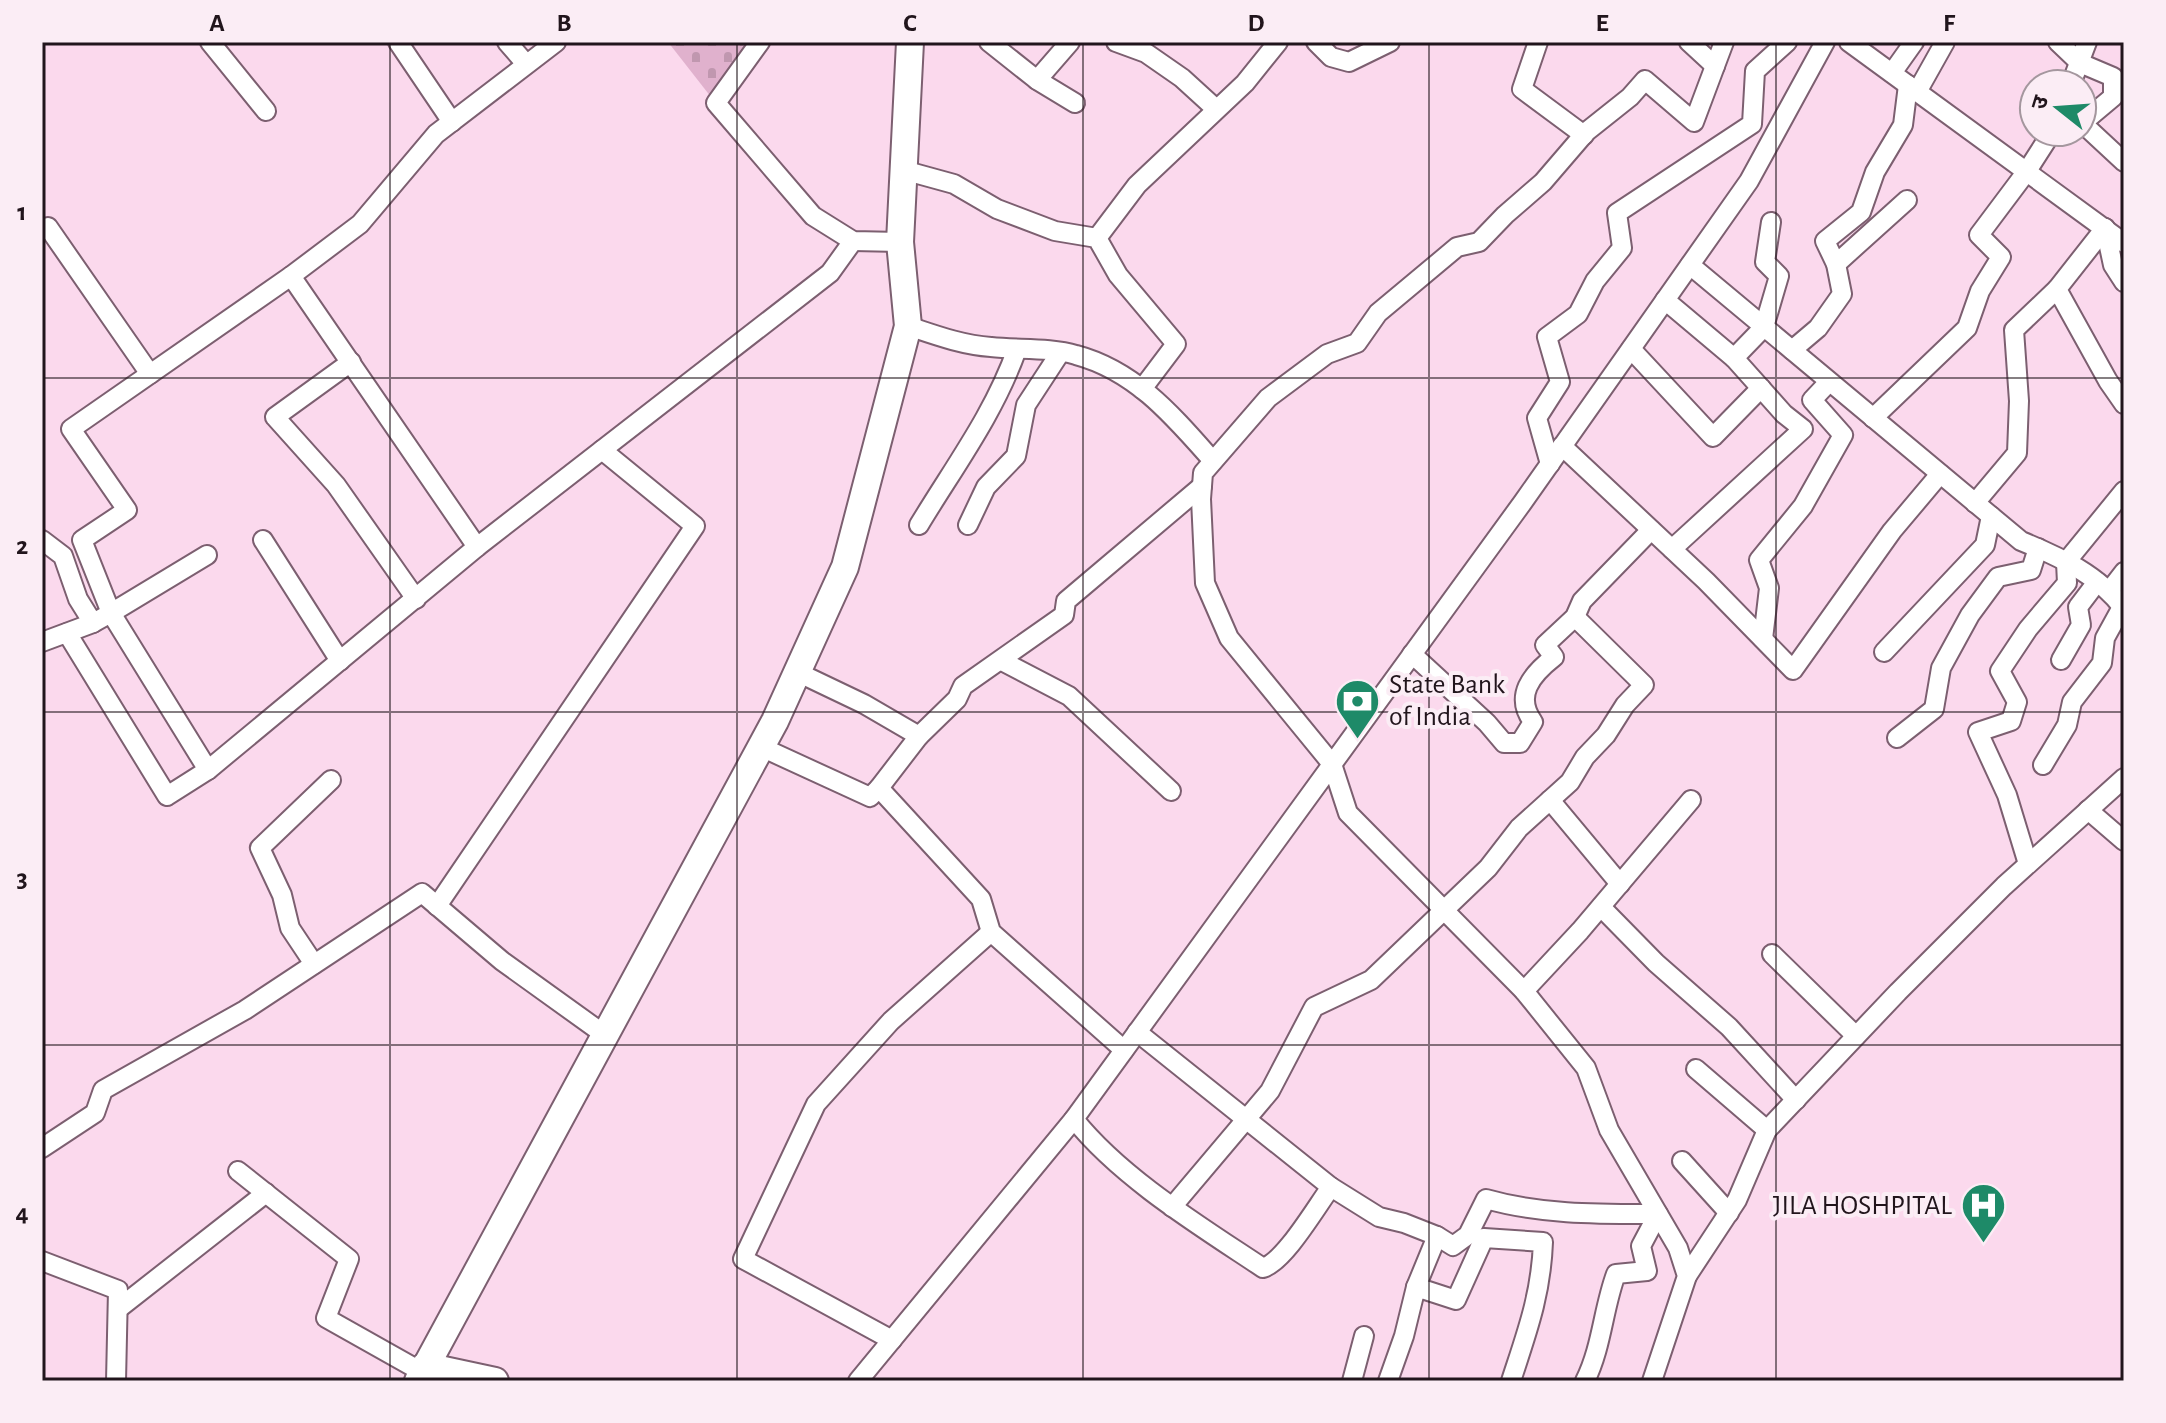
<svg xmlns="http://www.w3.org/2000/svg" width="2166" height="1423" viewBox="0 0 2166 1423" font-family="'Alegreya Sans','Noto Sans Devanagari',sans-serif">
<defs>
<pattern id="cemetery-stones" width="16" height="16" patternUnits="userSpaceOnUse" patternTransform="scale(2)"><rect width="16" height="16" fill="#e0b1cd"/><path d="M2 7V4a2 2 0 0 1 4 0v3zM10 15v-3a2 2 0 0 1 4 0v3z" fill="#c097af"/></pattern>
</defs>
<rect width="100%" height="100%" fill="#fbd9ed"/>
<path fill="url(#cemetery-stones)" d="M668 42H752L711 97Z"/>
<g fill="none" stroke-linecap="round" stroke-linejoin="round">
<defs>
<g id="street">
<path d="M210 42 266 111"/>
<path d="M398 42 452 122"/>
<path d="M507 42 526 64"/>
<path d="M760 42 716 103 813 216 853 241 900 242"/>
<path d="M989 42 1037 80 1070 42"/>
<path d="M1116 42 1146 53 1182 78 1216 109"/>
<path d="M1316 42 1331 57 1349 62 1390 42"/>
<path d="M1538 42 1522 89 1584 135"/>
<path d="M1689 42 1715 66"/>
<path d="M1849 42 2124 243"/>
<path d="M2058 42 2080 63 2113 77V97L2082 123 2124 162"/>
<path d="M1892 73 1914 42"/>
<path d="M1037 80 1075 103"/>
<path d="M2071 84 2087 42"/>
<path d="M1917 92 1945 42"/>
<path d="M903 170 954 184 997 209 1055 231 1097 238 1118 275 1176 344 1142 389"/>
<path d="M48 227 150 374"/>
<path d="M2105 228 2057 289 2108 381 2124 404"/>
<path d="M2105 228 2113 265 2124 282"/>
<path d="M1097 238 1137 185 1245 83 1278 42"/>
<path d="M1836 264 1907 200"/>
<path d="M1690 265 2021 541C2060 557 2099 575 2124 609"/>
<path d="M291 276 360 224 436 134 556 42"/>
<path d="M1665 300 1734 358 1764 327 1779 276 1765 262 1771 222"/>
<path d="M908 326C935 335 962 345 991 347 1018 350 1050 347 1076 355 1136 371 1174 417 1213 461"/>
<path d="M1631 349 1713 437 1761 388"/>
<path d="M1792 350 1818 328 1842 294 1836 264 1825 241 1861 212 1875 172 1903 125 1908 85"/>
<path d="M351 362 275 417 336 485 416 599"/>
<path d="M1873 418 1967 328 1980 291 2001 257 1979 235 2027 171 2052 132"/>
<path d="M1562 446 1706 581 1793 670 1892 531 1940 474"/>
<path d="M1550 464 1537 418 1560 382 1547 337 1578 314 1595 281 1622 248 1617 213 1752 124 1755 71 1787 42"/>
<path d="M1975 503 2017 453 2019 401 2014 330 2057 289"/>
<path d="M919 525C954 467 994 414 1017 349"/>
<path d="M968 525 986 487 1016 456 1026 405 1060 353"/>
<path d="M42 540 63 556 78 599 93 623"/>
<path d="M263 540 340 661"/>
<path d="M1672 549 1803 429 1784 414 1734 358"/>
<path d="M207 555 111 613 82 540 127 510 71 429 291 276 477 547"/>
<path d="M2110 590 2124 572"/>
<path d="M67 633 167 796 208 770"/>
<path d="M1763 639 1769 588 1759 560 1803 506 1843 435 1812 400 1829 382"/>
<path d="M42 642 93 623 111 613 208 770 477 547 830 273 853 241"/>
<path d="M1884 652 1985 545 1991 516"/>
<path d="M1412 654 1487 723 1504 743H1520L1533 722C1514 696 1531 675 1554 657L1545 645 1575 617 1582 601 1651 530"/>
<path d="M2061 660 2081 625 2078 607 2097 582"/>
<path d="M1002 661 1069 696 1171 791"/>
<path d="M797 672 864 704 919 736 879 788"/>
<path d="M919 736 957 699 963 686 1064 615 1066 601 1202 486"/>
<path d="M1897 738 1934 709 1941 668 1970 615 1998 577 2031 570 2038 548"/>
<path d="M761 747 870 797 879 788 981 899 991 932 1124 1050"/>
<path d="M2043 765 2067 725 2072 702 2102 663 2105 638 2122 607"/>
<path d="M1550 800 1620 884"/>
<path d="M2088 810 2124 841"/>
<path d="M2028 864 2007 795 1978 732 2011 721 2017 702 2000 671 2028 629 2067 583 2066 562 2124 491"/>
<path d="M437 906 695 526 602 450"/>
<path d="M1601 907 1656 963 1729 1027 1796 1100"/>
<path d="M1772 954 1856 1036"/>
<path d="M314 964 290 928 282 895 260 848 331 780"/>
<path d="M1524 991 1580 931 1691 800"/>
<path d="M1696 1069 1767 1130"/>
<path d="M1074 1119C1121 1178 1200 1226 1263 1268 1285 1261 1316 1207 1331 1187L1137 1032"/>
<path d="M42 1148 95 1113 103 1090 245 1010 422 893 502 961 605 1035"/>
<path d="M1682 1161 1729 1213"/>
<path d="M238 1171 349 1259 326 1318 422 1372"/>
<path d="M1331 1187 1379 1217 1404 1223 1437 1236 1416 1287"/>
<path d="M1172 1207 1270 1091 1314 1007 1371 980 1488 868 1519 828 1570 782 1585 757 1606 735 1625 705 1644 685 1575 617"/>
<path d="M1437 1236 1453 1246 1468 1235 1486 1199C1542 1215 1601 1214 1658 1214L1641 1246 1647 1271 1616 1274C1603 1309 1602 1347 1585 1381"/>
<path d="M42 1261 118 1290 116 1381"/>
<path d="M1687 1276 1737 1200 1767 1130 1898 992 2004 886 2124 778"/>
<path d="M118 1309 266 1193"/>
<path d="M892 1340 743 1259 816 1104 891 1021 991 932"/>
<path d="M858 1381 1074 1119 1523 502 1749 181 1825 42"/>
<path d="M1352 1381 1364 1336"/>
<path d="M1388 1381 1404 1336 1416 1287 1456 1300 1484 1238 1543 1242C1541 1295 1527 1332 1511 1381"/>
<path d="M1652 1381 1687 1276 1678 1248 1609 1130 1586 1068 1524 991 1348 813 1332 764 1229 638 1205 583 1201 499 1203 473 1268 398 1327 354 1357 343 1378 313 1457 247 1479 242 1505 215 1543 182 1586 132 1630 97 1645 80 1694 122 1724 42"/>
</g>
<g id="secondary">
<path d="M425 1366 495 1381"/>
<path d="M418 1381 775 721 845 567 908 326 900 242 910 42"/>
</g>
</defs>
<use href="#street" stroke="#7c5f70" stroke-width="22"/>
<use href="#secondary" stroke="#7c5f70" stroke-width="30"/>
<use href="#street" stroke="#fff" stroke-width="18"/>
<use href="#secondary" stroke="#fff" stroke-width="26"/>
</g>
<path fill="none" stroke="#21151c" stroke-width="2" stroke-opacity="0.55" d="M390 42V1381M737 42V1381M1083 42V1381M1429 42V1381M1776 42V1381M42 378H2124M42 712H2124M42 1045H2124"/>
<defs>
<symbol id="bank-pin" viewBox="-11 -11 22 30"><path d="M0 17L-7.5 6A9.5 9.5 0 1 1 7.5 6Z" fill="#1e8a68" stroke="#fbedf5"/><path d="M-6-4H6V4H-6ZM0-2.3a2.3 2.3 0 1 0 0 4.6a2.3 2.3 0 1 0 0-4.6Z" fill="#fff"/></symbol>
<symbol id="hospital-pin" viewBox="-11 -11 22 30"><path d="M0 17L-7.5 6A9.5 9.5 0 1 1 7.5 6Z" fill="#1e8a68" stroke="#fbedf5"/><path d="M-5-5h3v3.5h4V-5h3V5h-3V1.5h-4V5h-3Z" fill="#fff"/></symbol>
</defs>
<g fill-rule="evenodd">
<use href="#bank-pin" x="1332" y="676" width="51" height="69"/>
<use href="#hospital-pin" x="1958" y="1180" width="51" height="69"/>
</g>
<g text-anchor="middle" dominant-baseline="central" stroke-width="8" stroke-linejoin="round" paint-order="stroke">
<g font-size="28" fill="#21151c" stroke="#fbedf5" text-anchor="start">
<text x="1389" y="685">State Bank<tspan x="1389" dy="32">of India</tspan></text>
<text x="1952" y="1206" text-anchor="end">JILA HOSHPITAL</text>
</g>
</g>
<rect width="2166" height="1423" fill="none" stroke="#fbedf5" stroke-width="88"/>
<g transform="translate(2058 108) rotate(287)"><circle r="38" fill="#fbedf5" stroke="#a4979e" stroke-width="2"/>
<path d="M0-6L14 30L0 20L-14 30Z" fill="#1e8a68"/>
<text y="-12" font-size="22" font-weight="bold" text-anchor="middle" fill="#21151c">उ</text>
</g>
<rect x="44" y="44" width="2078" height="1335" fill="none" stroke="#21151c" stroke-width="3"/>
<g font-size="26" text-anchor="middle" font-weight="bold" fill="#21151c">
<text x="217" y="31">A</text>
<text x="564" y="31">B</text>
<text x="910" y="31">C</text>
<text x="1256" y="31">D</text>
<text x="1602" y="31">E</text>
<text x="1949" y="31">F</text>
<text x="22" y="220">1</text>
<text x="22" y="554">2</text>
<text x="22" y="887">3</text>
<text x="22" y="1221">4</text>
</g>
</svg>
